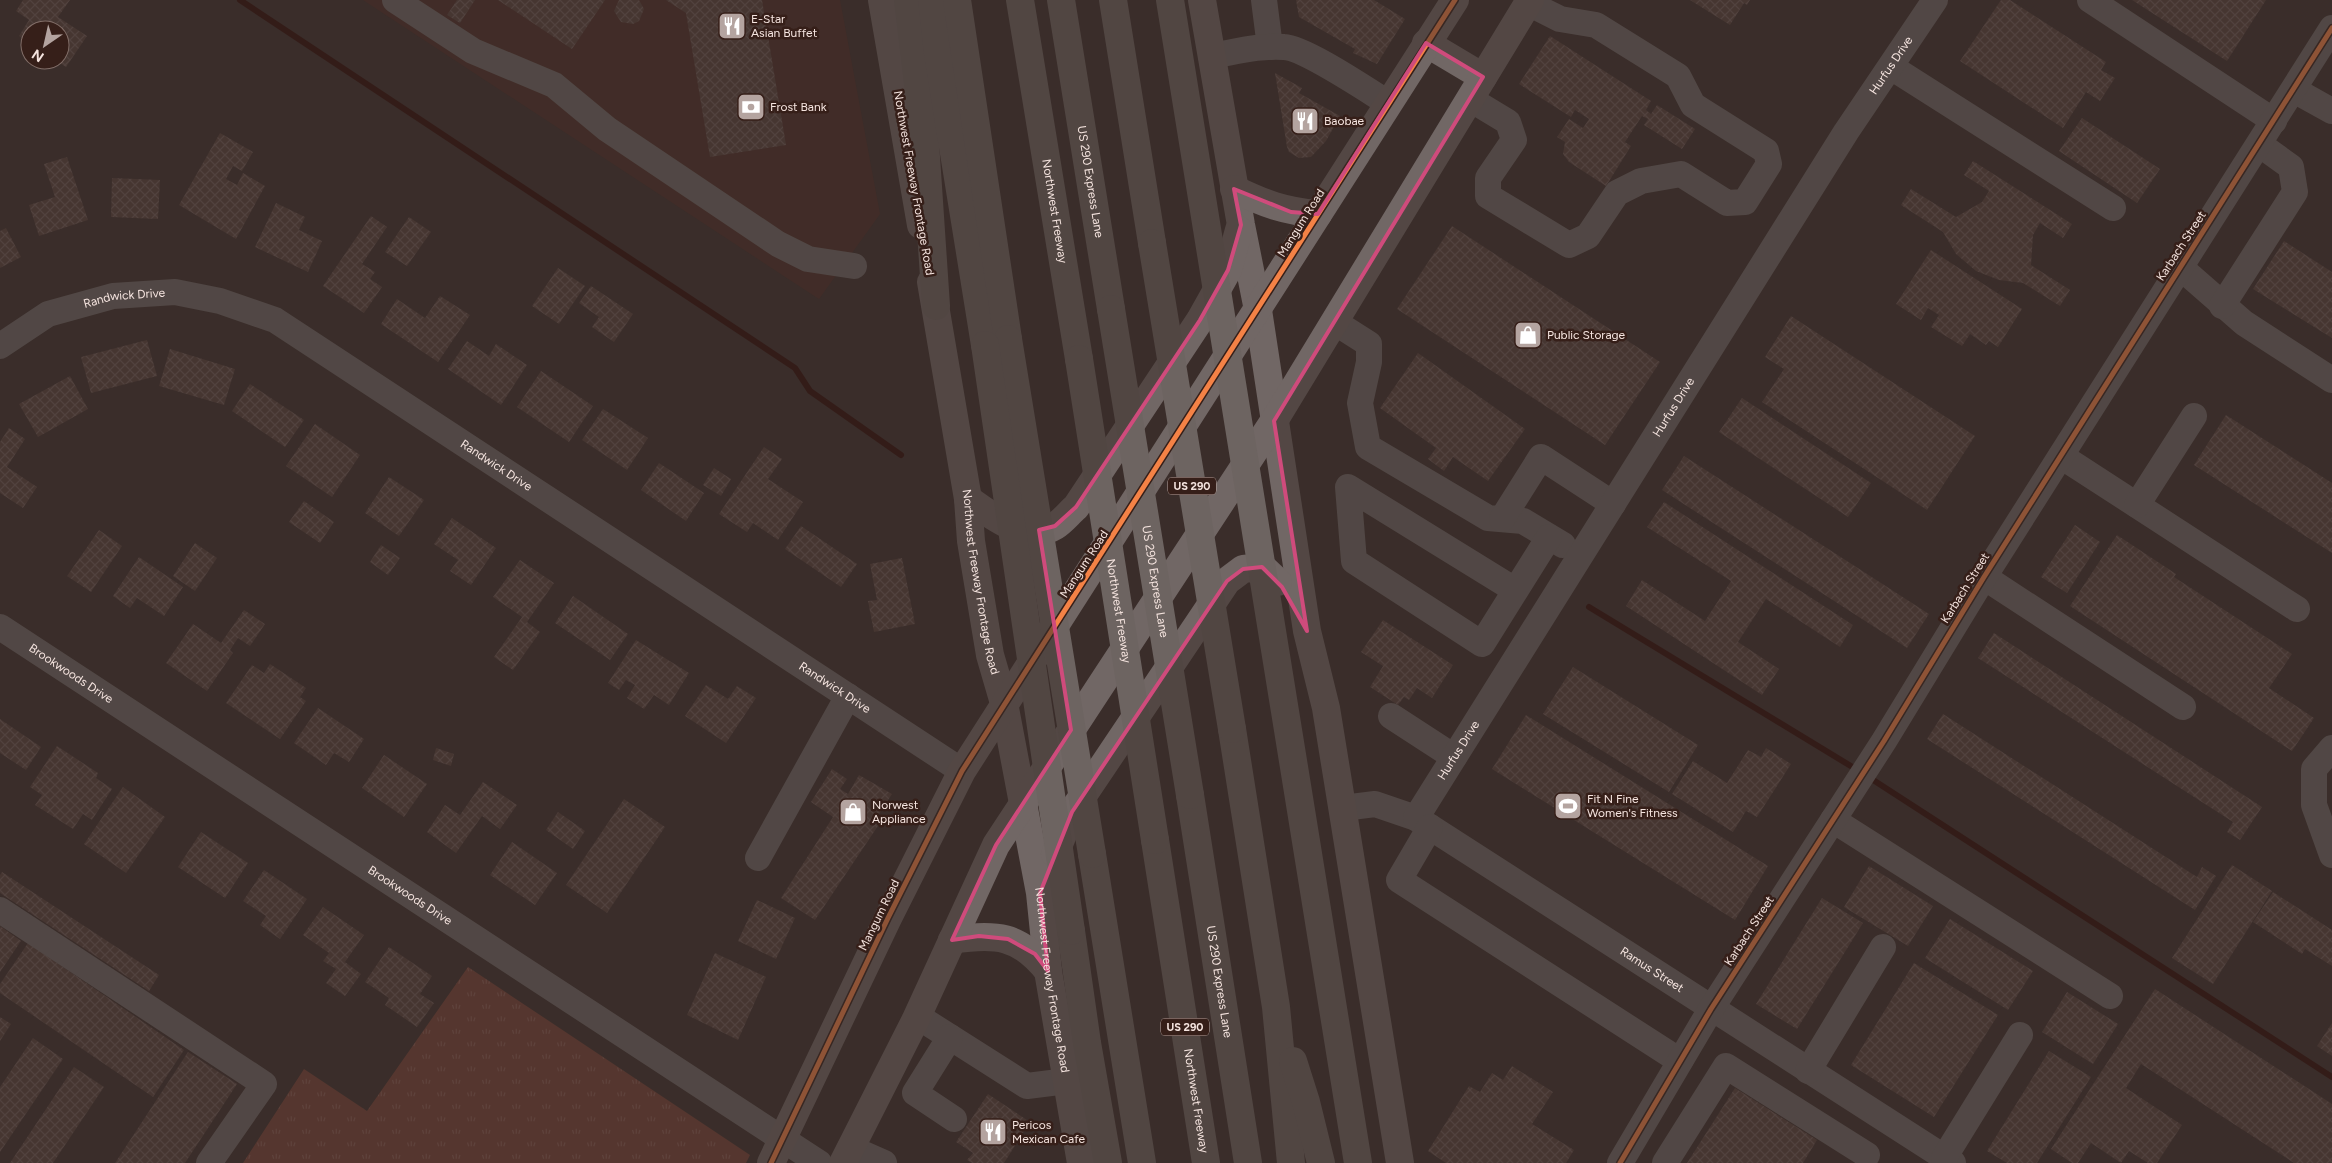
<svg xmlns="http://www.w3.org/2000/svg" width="2332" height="1163" viewBox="0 0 2332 1163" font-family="Figtree,sans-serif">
<defs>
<pattern id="grass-tufts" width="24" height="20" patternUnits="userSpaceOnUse" patternTransform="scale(1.25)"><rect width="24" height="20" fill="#764135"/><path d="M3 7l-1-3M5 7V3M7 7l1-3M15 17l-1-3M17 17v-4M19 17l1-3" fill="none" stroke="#8a5c52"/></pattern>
<pattern id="building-cross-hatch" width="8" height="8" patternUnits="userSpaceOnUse" patternTransform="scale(1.25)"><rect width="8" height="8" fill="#54403b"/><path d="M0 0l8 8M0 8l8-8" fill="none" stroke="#6d5b57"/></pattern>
</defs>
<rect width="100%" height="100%" fill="#3a2d2a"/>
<path fill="#4a2c26" d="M363 0H840L880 214 819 299Z"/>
<path fill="url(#grass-tufts)" d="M468 967 750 1155 746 1163H243L304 1069 367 1111Z"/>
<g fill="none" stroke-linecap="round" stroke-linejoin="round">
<g stroke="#2c0804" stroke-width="6">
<path d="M240 0 795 368 810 391 901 455"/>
<path d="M1589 607 1859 771"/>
<path d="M1867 776 2332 1077"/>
</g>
</g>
<g fill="url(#building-cross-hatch)">
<path d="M23 0H70L58 17 87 36 66 67 55 60H60V30H30V44L19 36 29 20 16 11Z"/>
<path d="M457 0H475L460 23 447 15Z"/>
<path d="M498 0H605L572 49Z"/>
<path d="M619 0H639L644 9 639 21 633 24 621 22 614 11Z"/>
<path d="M666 0H762L786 145 710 157 686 13Z"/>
<path d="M1296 0H1374L1405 19 1377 64 1353 53 1355 49 1299 17Z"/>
<path d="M1690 0H1750L1747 5 1744 3 1730 25Z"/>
<path d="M2001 0H2010L2106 62 2101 70 2115 78 2100 101 2086 92 2063 128 1960 61Z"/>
<path d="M2132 0H2266L2227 61Z"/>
<path d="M1550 36 1651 101 1646 110 1651 114 1657 105 1695 129 1682 149 1644 125 1648 119 1642 116 1625 142 1631 146 1606 186 1569 162 1563 154 1565 142 1557 137 1569 119 1583 128 1589 119 1575 110 1571 117 1519 84Z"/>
<path d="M1275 73 1302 88 1299 93 1340 116 1326 141 1311 157 1299 158 1289 152 1287 147Z"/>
<path d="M2082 118 2160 169 2137 203 2059 151Z"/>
<path d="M220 133 253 152 242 171 233 166 226 179 237 185 243 173 265 186 236 239 179 205Z"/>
<path d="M67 157 88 220 39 236 29 205 55 197 44 164Z"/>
<path d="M1973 161 2072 224 2063 238 2040 223 2033 235 2031 265 2070 290 2060 306 2023 283 1999 280 1976 271 1956 254 1943 232 1901 205 1911 189 1956 217 1982 202 1989 191 1964 175Z"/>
<path d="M112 178 160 180 158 219 111 217Z"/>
<path d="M276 203 305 217 299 230 322 241 308 272 255 247Z"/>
<path d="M371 216 387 227 362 264 375 272 370 279 382 287 364 313 323 286Z"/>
<path d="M409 217 431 232 407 266 385 252Z"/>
<path d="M1452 226 1660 362 1605 445 1397 309Z"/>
<path d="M6 228 21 257 0 268V231Z"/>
<path d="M2284 241 2332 272V338L2253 289Z"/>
<path d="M1931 250 2022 309 1998 347 1989 341 1986 345 1970 334 1962 346 1931 327 1939 315 1928 308 1921 320 1896 304Z"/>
<path d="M558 268 585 286 559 324 532 306Z"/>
<path d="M591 286 633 314 614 342 592 327 599 317 579 303Z"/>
<path d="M440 296 470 315 438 362 381 324 397 299 425 318Z"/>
<path d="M1791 316 1975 436 1927 510 1762 402 1784 369 1765 357Z"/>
<path d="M147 340 157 376 91 393 81 357Z"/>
<path d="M467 341 489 356 496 344 527 365 501 405 448 369Z"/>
<path d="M170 349 235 369 224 405 159 386Z"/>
<path d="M1418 353 1525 429 1488 481 1453 457 1444 471 1428 459 1436 448 1380 408Z"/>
<path d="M541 371 593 406 569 442 517 407Z"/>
<path d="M70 376 88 409 38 437 19 404Z"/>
<path d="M250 384 304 420 285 447 232 411Z"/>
<path d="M1742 398 1871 483 1848 517 1719 432Z"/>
<path d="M603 409 648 438 627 470 582 440Z"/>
<path d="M2226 415 2332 483V553L2194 465Z"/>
<path d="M315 424 360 455 332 497 286 466Z"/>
<path d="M9 428 25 439 7 467 37 487 23 508 0 493V442Z"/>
<path d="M764 447 782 459 768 479 803 502 778 540 753 523 747 532 719 514Z"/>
<path d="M1684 456 1929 614 1907 648 1662 490Z"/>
<path d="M659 463 704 493 686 521 641 490Z"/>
<path d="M714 468 731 479 721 496 703 485Z"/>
<path d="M389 477 424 500 399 536 365 513Z"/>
<path d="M304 501 334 522 320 543 289 522Z"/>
<path d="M1664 502 1853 625 1840 647 1766 599 1738 642 1779 669 1762 695 1626 606 1642 580 1705 621 1731 581 1647 527Z"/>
<path d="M452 518 496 548 471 585 450 571 458 560 434 544Z"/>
<path d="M2075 525 2100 542 2067 593 2041 577Z"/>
<path d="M801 526 857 564 841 587 785 549Z"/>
<path d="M99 530 122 546 91 592 67 576Z"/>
<path d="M2117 535 2176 574 2174 577 2292 654 2269 688 2314 718 2292 751 2070 606Z"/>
<path d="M195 543 217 558 195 591 173 576Z"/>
<path d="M381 545 400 558 388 575 370 562Z"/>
<path d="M139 557 183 587 164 616 137 598 130 608 113 596Z"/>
<path d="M902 558 915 624 874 632 868 601 877 600 870 564Z"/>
<path d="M520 560 554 583 527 622 540 632 513 670 494 657 522 617 493 597Z"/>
<path d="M573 596 628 634 610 660 555 623Z"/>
<path d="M244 610 265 624 250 646 238 638 230 650 233 653 207 691 166 663 193 624 221 643Z"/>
<path d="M1383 620 1453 665 1432 698 1417 688 1409 700 1404 697 1398 705 1370 687 1383 666 1361 652Z"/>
<path d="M1994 633 2262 807 2240 840 2227 832 2233 822 1978 658Z"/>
<path d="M636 640 689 673 669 705 654 695 644 709 627 698 635 685 626 680 619 690 608 683Z"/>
<path d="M270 664 306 688 300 697 306 701 280 739 226 703 252 665 264 673Z"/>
<path d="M1573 667 1698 745 1669 792 1543 714Z"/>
<path d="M706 685 728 699 737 686 756 698 726 743 685 716Z"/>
<path d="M318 708 364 739 349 762 334 753 326 765 294 743Z"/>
<path d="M1943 714 2197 877 2202 867 2216 876 2195 910 1927 739Z"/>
<path d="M1526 715 1768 866 1735 920 1492 769Z"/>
<path d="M0 719 41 747 26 770 0 753Z"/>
<path d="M57 746 98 773 96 778 112 789 92 820 83 814 73 829 35 805 42 795 30 787Z"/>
<path d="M436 748 454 754 451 766 433 760Z"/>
<path d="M1766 748 1791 764 1757 817 1746 811 1733 832 1672 794 1693 761 1727 783 1748 750 1761 757Z"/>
<path d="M384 755 427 784 404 817 362 788Z"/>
<path d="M832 769 847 779 840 789 848 794 859 775 892 794 876 819 880 823 815 920 781 898 833 817 811 802Z"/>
<path d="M483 782 517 805 500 829 482 816 456 853 427 832 445 805 460 815Z"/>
<path d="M123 787 165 817 126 873 84 844Z"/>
<path d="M624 799 665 827 607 913 566 885Z"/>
<path d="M558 812 585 831 573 849 546 830Z"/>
<path d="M201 832 248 863 225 898 178 867Z"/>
<path d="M512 842 557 873 535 905 490 875Z"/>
<path d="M2232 865 2272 891 2213 984 2172 958Z"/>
<path d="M1869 866 1933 906 1908 946 1844 907Z"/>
<path d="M264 870 307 899 280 939 260 925 266 916 243 901Z"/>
<path d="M2 872 159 975 149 991 0 893V875Z"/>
<path d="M2273 892 2332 930V966L2305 949 2302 954 2253 922Z"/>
<path d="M1822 898 1863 923 1797 1029 1756 1004Z"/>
<path d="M757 900 795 918 776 959 738 941Z"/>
<path d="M323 907 364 935 345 962 361 974 345 996 326 983 336 969 323 961 329 953 303 935Z"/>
<path d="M1950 919 2033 971 2008 1010 1925 958Z"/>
<path d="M0 926 21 941 0 972Z"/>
<path d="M28 943 184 1050 153 1097 0 993V984Z"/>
<path d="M389 947 432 976 420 994 434 1003 417 1027 385 1005 389 998 365 982Z"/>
<path d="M715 953 766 977 738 1040 687 1015Z"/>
<path d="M1914 963 1998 1015 1934 1117 1851 1065Z"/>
<path d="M2155 989 2332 1104V1163H2294L2141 1064 2126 1088 2182 1125 2157 1163H2148L2129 1151 2121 1163 2091 1143 2078 1163H2072L2051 1149Z"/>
<path d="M2067 992 2118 1024 2093 1064 2042 1032Z"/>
<path d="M0 1017 11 1024 0 1041Z"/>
<path d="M2332 1023V1056L2317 1046Z"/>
<path d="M33 1038 63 1059 0 1152V1087Z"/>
<path d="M2049 1051 2091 1077 2037 1163H2007L1987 1151Z"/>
<path d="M188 1052 237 1084 185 1163H115Z"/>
<path d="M1512 1066 1553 1092 1532 1124 1574 1150 1566 1163H1446L1428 1151 1469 1086 1480 1092 1492 1073 1503 1080Z"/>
<path d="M74 1067 104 1087 53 1163H10Z"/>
<path d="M1735 1088 1817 1140 1803 1163H1687Z"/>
<path d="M988 1094 1030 1122 1004 1163H972L967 1160 973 1153 956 1142Z"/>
</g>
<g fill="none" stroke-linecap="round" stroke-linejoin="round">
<g stroke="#6d6766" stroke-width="26">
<path d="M395 0 473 51 554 85 607 129 778 244 808 259 854 266"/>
<path d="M1264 0 1270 47"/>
<path d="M2090 0 2274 121"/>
<path d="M1211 56C1235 52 1260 45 1284 47 1305 48 1367 90 1388 103"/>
<path d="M1891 67 2113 208"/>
<path d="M2294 90 2332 111"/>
<path d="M1470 99 1508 122 1514 140 1488 178V196L1569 245 1588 236 1617 193 1641 181 1681 174 1727 203 1745 202 1769 164 1766 151 1693 105 1678 76 1596 25 1560 19 1528 3"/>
<path d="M2180 267 2244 323 2332 380"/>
<path d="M2222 306 2295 192 2291 167 2259 144"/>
<path d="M1336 323 1369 344V362L1360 403 1368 447 1488 518 1523 521 1563 545"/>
<path id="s1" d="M0 346 48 314 113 296 175 292 220 301 275 320 962 771"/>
<path d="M2061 456 2297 609"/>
<path d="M2137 505 2194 416"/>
<path d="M1502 519 1541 457 1613 504"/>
<path d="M1984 577 2183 707"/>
<path d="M1515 590 1348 487 1354 561 1482 644 1549 537"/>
<path id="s2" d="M0 627 819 1163"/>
<path d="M1391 716 1454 757"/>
<path d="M2332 748 2314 769V805L2332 855"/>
<path id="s3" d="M1343 808 1375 804 1416 818 1953 1163"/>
<path id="s4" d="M1416 818 1846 132 1935 0"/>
<path d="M1833 820 2110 996"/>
<path d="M1430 827 1399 880 1680 1061"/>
<path d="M758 858 848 696"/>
<path d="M0 910 264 1084 209 1163"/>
<path d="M917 1016 1027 1086 1067 1081"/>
<path d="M950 1037 915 1093 954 1119"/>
<path d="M1808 1071 1883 947"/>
<path d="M850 1148 884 1163"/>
<path d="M1944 1158 2020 1035"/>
<path d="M1620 1163 1711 1009 1884 741 1984 577 2332 28"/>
<path d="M1665 1163 1726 1066 1867 1155"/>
</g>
<g stroke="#716765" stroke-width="28">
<path d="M882 0 921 225"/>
<path d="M1202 0 1241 225 1258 310 1307 631 1326 708 1400 1163"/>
<path d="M1426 43 1483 77"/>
<path d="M1234 189C1265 204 1284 211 1318 214"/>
<path id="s5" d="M931 282 968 499 971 541 990 655 1004 703 1040 893 1048 971 1081 1163"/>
<path d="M968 499C991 515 1026 544 1055 526 1063 521 1069 513 1076 507L1200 320 1228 270 1239 230"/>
<path d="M1055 854 1072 812 1227 581 1243 569 1262 567 1278 582"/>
<path d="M952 940C995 933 1020 935 1048 971"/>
<path d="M771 1163 888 918 962 771 1455 0"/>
<path d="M843 1163 915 1021 996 845 1274 421 1530 0"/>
</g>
<g stroke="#6d6461" stroke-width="28">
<path d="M908 0 925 142 936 306"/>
<path d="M932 0 938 54 985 345"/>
<path d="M957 0 1008 339"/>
<path id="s6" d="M1020 0 1079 359"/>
<path id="s7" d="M1061 0 1111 309"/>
<path d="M1113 0 1152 243"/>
<path d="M1232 729 1276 1007 1291 1163"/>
<path id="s8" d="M1190 795 1248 1163"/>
<path id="s9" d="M1155 840 1206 1163"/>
<path d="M1092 854 1142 1163"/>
<path d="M1071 931 1087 1043 1108 1163"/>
<path d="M1293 1061 1306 1102 1321 1163"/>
</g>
<g stroke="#6d6461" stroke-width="28">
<path d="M1170 0 1358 1163"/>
<path d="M1152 243 1232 729"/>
<path id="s10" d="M1111 309 1190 795"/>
<path d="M1008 339 1092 854"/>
<path d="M985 345 1071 931"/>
<path id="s11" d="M1079 359 1155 840"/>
</g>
<defs>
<g id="cycleway">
<path d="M771 1163 888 918 962 771 1455 0"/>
<path d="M1620 1163 1711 1009 1884 741 1984 577 2332 28"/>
</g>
</defs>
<use href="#cycleway" stroke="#361f19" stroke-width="8"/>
<use href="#cycleway" stroke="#f48246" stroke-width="5"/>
</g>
<path d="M0 0H2332V1163H0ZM1426 43 1483 77 1274 421 1307 631 1282 587 1262 567 1243 569 1227 581 1072 812 1040 893 1048 971 1035 954 1008 939 979 936 952 940 996 845 1071 730 1039 530 1055 526 1076 507 1200 320 1228 270 1241 225 1234 189 1291 212 1318 214Z" fill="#3a2d2a" fill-opacity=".55" fill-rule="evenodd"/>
<path fill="none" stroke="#cf4b7c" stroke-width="4" stroke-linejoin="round" d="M1426 43 1483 77 1274 421 1307 631 1282 587 1262 567 1243 569 1227 581 1072 812 1040 893 1048 971 1035 954 1008 939 979 936 952 940 996 845 1071 730 1039 530 1055 526 1076 507 1200 320 1228 270 1241 225 1234 189 1291 212 1318 214Z"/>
<defs>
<symbol id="restaurant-square" viewBox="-11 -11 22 22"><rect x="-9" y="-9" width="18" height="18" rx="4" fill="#b4a4a0" stroke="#361f19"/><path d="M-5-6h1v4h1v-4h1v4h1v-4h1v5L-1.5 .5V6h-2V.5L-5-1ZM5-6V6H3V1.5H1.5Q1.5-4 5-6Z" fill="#fff"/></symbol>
<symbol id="bank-square" viewBox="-11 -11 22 22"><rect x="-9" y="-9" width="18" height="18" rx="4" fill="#b4a4a0" stroke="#361f19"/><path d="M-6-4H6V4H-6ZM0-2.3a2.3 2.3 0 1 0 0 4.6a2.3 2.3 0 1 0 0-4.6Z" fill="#fff"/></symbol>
<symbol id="shop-square" viewBox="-11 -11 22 22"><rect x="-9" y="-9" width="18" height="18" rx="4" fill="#b4a4a0" stroke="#361f19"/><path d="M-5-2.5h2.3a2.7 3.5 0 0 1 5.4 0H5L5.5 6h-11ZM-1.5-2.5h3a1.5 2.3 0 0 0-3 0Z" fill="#fff"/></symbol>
<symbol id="stadium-square" viewBox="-11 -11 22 22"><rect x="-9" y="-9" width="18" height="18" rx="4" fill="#b4a4a0" stroke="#361f19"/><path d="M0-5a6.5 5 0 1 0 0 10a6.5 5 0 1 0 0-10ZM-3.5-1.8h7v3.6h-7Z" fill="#fff"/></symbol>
</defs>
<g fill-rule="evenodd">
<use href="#restaurant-square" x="716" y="10" width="32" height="32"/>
<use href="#bank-square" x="735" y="91" width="32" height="32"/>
<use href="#restaurant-square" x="1289" y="105" width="32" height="32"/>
<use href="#shop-square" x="1512" y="319" width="32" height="32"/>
<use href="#stadium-square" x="1552" y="790" width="32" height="32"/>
<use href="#shop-square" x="837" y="796" width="32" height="32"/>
<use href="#restaurant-square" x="977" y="1116" width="32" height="32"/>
</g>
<g text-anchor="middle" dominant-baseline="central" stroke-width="5" stroke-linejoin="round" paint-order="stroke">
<g fill="#361f19" stroke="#bca9a4" stroke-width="1">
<rect x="1168" y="477.5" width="48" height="17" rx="4"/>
<rect x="1161" y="1018.5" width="48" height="17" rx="4"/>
</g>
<g font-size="11" font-weight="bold" fill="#f5e4df">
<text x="1192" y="486">US 290</text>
<text x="1185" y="1027">US 290</text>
</g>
<g font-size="12" fill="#f5e4df" stroke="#361f19" text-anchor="start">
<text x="751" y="19">E-Star<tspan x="751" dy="14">Asian Buffet</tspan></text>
<text x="770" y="107">Frost Bank</text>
<text x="1324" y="121">Baobae</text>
<text x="1547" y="335">Public Storage</text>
<text x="1587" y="799">Fit N Fine<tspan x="1587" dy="14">Women's Fitness</tspan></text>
<text x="872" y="805">Norwest<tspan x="872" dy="14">Appliance</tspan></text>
<text x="1012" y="1125">Pericos<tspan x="1012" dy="14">Mexican Cafe</tspan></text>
</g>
<g font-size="12" fill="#f5e4df" stroke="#361f19">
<text stroke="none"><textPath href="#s4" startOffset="890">Hurfus Drive</textPath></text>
<text stroke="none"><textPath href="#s7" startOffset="184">US 290 Express Lane</textPath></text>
<text transform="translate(914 183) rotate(80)">Northwest Freeway Frontage Road</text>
<text stroke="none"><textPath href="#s6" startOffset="214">Northwest Freeway</textPath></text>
<text transform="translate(1301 223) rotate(-58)">Mangum Road</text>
<text transform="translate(2181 246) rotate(-57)">Karbach Street</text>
<text stroke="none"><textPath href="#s1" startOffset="136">Randwick Drive</textPath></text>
<text stroke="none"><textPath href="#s4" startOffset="485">Hurfus Drive</textPath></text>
<text stroke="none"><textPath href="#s1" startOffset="556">Randwick Drive</textPath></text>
<text transform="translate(1084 564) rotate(-57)">Mangum Road</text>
<text stroke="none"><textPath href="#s10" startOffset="276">US 290 Express Lane</textPath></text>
<text stroke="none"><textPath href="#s5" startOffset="304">Northwest Freeway Frontage Road</textPath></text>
<text transform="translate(1965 588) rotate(-58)">Karbach Street</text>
<text stroke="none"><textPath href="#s11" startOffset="255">Northwest Freeway</textPath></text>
<text stroke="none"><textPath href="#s2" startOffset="85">Brookwoods Drive</textPath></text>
<text stroke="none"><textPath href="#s1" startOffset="961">Randwick Drive</textPath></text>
<text stroke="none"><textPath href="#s4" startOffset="80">Hurfus Drive</textPath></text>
<text stroke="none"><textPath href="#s2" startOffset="490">Brookwoods Drive</textPath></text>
<text transform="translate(879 915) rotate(-64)">Mangum Road</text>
<text transform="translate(1749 931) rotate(-57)">Karbach Street</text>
<text stroke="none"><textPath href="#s3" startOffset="356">Ramus Street</textPath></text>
<text stroke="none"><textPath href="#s5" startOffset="709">Northwest Freeway Frontage Road</textPath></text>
<text stroke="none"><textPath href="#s8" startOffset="189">US 290 Express Lane</textPath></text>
<text stroke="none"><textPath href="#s9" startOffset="264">Northwest Freeway</textPath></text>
</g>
</g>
<g transform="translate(45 45) rotate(214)"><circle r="24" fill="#361f19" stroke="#826e68"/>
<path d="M0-4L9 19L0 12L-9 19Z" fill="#b4a4a0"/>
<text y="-8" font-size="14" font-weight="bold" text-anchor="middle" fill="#f5e4df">N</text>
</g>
</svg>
